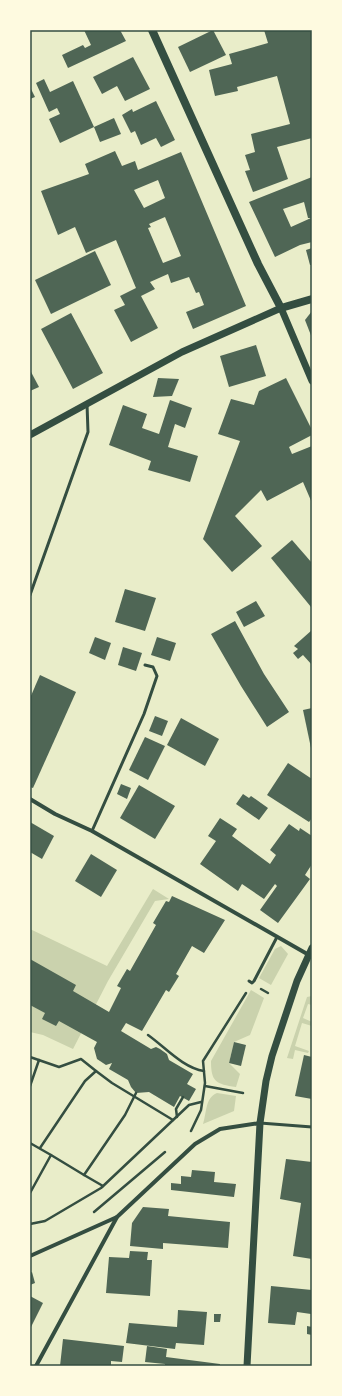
<svg xmlns="http://www.w3.org/2000/svg" width="342" height="1396" viewBox="0 0 342 1396" font-family="Cabin,sans-serif">
<rect width="100%" height="100%" fill="#e9edc9"/>
<g fill="#cad2ad">
<path d="M153 889 169 899 155 901 108 981 73 1049 43 1035 30 1032V929L107 966Z"/>
<path d="M281 946 288 954 271 985 259 978 275 949Z"/>
<path d="M251 990 264 998 250 1035 234 1042 229 1063 240 1074 236 1087C216 1084 211 1082 211 1061Z"/>
<path d="M312 996V1005L308 1004 303 1018 312 1022V1026L302 1023 295 1046 309 1051 308 1053 295 1050 293 1059 287 1058 307 997Z"/>
<path d="M217 1093 236 1096 234 1111 203 1124C207 1112 205 1098 217 1093Z"/>
</g>
<g fill="#4f6655" fill-rule="evenodd">
<path d="M84 30H120L126 41 68 68 62 55 83 45 85 48 91 45Z"/>
<path d="M213 30 226 55 190 72 178 47Z"/>
<path d="M264 30H312V138L277 147 288 179 253 192 245 171 250 170 245 155 255 152 251 134 290 124 277 76 237 87 238 91 215 96 209 70 232 64 229 54 268 43Z"/>
<path d="M133 57 150 89 125 101 117 86 102 94 93 77Z"/>
<path d="M44 79 50 92 73 81 94 127 60 143 49 119 60 114 57 108 49 112 36 83Z"/>
<path d="M30 87 35 97 30 99Z"/>
<path d="M156 101 175 140 161 147 156 138 141 145 135 131 131 133 122 115 132 109 133 112Z"/>
<path d="M114 118 121 134 100 142 94 127Z"/>
<path d="M115 151 122 166 135 161 138 170 181 152 246 306 193 329 186 312 204 305 199 292 196 293 189 277 171 283 168 274 150 282 155 289 141 296 158 328 131 342 114 310 125 305 120 296 136 288 116 240 86 253 75 227 58 235 41 191 89 174 85 164ZM158 180 165 198 144 208 134 190ZM165 217 181 256 163 263 148 228 151 227 149 224Z"/>
<path d="M312 177V242L300 245 275 257 249 202ZM304 202 308 218H311L291 227 283 209Z"/>
<path d="M312 248V265H310L306 250Z"/>
<path d="M95 251 111 285 51 314 35 280Z"/>
<path d="M312 311V338L305 320Z"/>
<path d="M71 313 103 373 73 389 41 329Z"/>
<path d="M256 345 266 376 229 387 220 356Z"/>
<path d="M30 370 39 387 30 391Z"/>
<path d="M158 378 179 379 172 396 153 397Z"/>
<path d="M286 378 312 430V435L289 447 292 454 312 446V503L303 482 267 501 261 490 235 516 262 546 232 572 203 539 240 441 218 434 231 399 254 405 259 391Z"/>
<path d="M170 400 192 408 185 428 175 424 168 447 198 456 190 482 148 470 151 461 109 445 123 405 147 414 142 428 159 434Z"/>
<path d="M292 540 312 563 311 607 271 558Z"/>
<path d="M125 589 156 598 145 631 115 622Z"/>
<path d="M256 601 265 616 244 627 236 612Z"/>
<path d="M235 621 264 674 289 712 267 727 241 686 211 634Z"/>
<path d="M312 630V665L303 655 298 659 293 653 298 649 294 646Z"/>
<path d="M95 637 111 643 105 660 89 653Z"/>
<path d="M157 637 176 643 170 661 151 655Z"/>
<path d="M123 647 142 653 136 671 118 665Z"/>
<path d="M40 675 76 692 33 788 30 787V698Z"/>
<path d="M312 708V748H311L303 710Z"/>
<path d="M155 716 168 721 162 736 149 731Z"/>
<path d="M181 718 219 739 205 766 167 745Z"/>
<path d="M145 737 165 746 148 780 129 770Z"/>
<path d="M288 763 312 779V818L309 822 267 795Z"/>
<path d="M121 784 131 788 127 799 117 794Z"/>
<path d="M139 785 175 806 155 839 120 818Z"/>
<path d="M243 794 249 798 251 796 268 808 259 820 236 804Z"/>
<path d="M220 818 237 829 232 836 270 864 276 855 270 850 289 824 299 831 300 828 312 836V864L305 875 310 879 278 923 260 910 277 886 275 884 264 899 242 884 238 891 200 864 216 841 208 836Z"/>
<path d="M30 822 54 836 42 859 30 852Z"/>
<path d="M91 854 117 870 101 897 75 881Z"/>
<path d="M172 896 225 920 204 953 192 946 176 974 179 976 169 992 166 990 142 1031 126 1023 121 1031 151 1049 156 1047 160 1049 167 1054 169 1060 193 1074 187 1084 196 1089 189 1101 180 1096 174 1107 149 1092 136 1093 131 1087 128 1080 109 1069 112 1063 106 1065 97 1059 94 1048 97 1042 59 1021 56 1026 42 1019 45 1013 30 1005V959L76 985 73 991 109 1012 121 988 117 986 127 969 130 971 156 925 153 923 166 901 169 902Z"/>
<path d="M234 1042 246 1045 241 1066 229 1063Z"/>
<path d="M304 1055 312 1057V1099L295 1096Z"/>
<path d="M286 1159 312 1162V1259L293 1256 301 1203 280 1199Z"/>
<path d="M192 1170 215 1172 214 1182 236 1184 234 1197 171 1190V1183L181 1184V1176L191 1177Z"/>
<path d="M143 1207 169 1209 168 1216 230 1222 228 1248 163 1243V1249L130 1246 132 1223Z"/>
<path d="M130 1251 148 1252 147 1260H152L150 1296 106 1293 109 1257 129 1258Z"/>
<path d="M32 1272 35 1283 30 1285V1273Z"/>
<path d="M271 1286 312 1290 311 1314 297 1312 295 1325 268 1323Z"/>
<path d="M30 1296 43 1303 30 1329Z"/>
<path d="M178 1310 207 1312 204 1345 176 1343 175 1349 126 1343 129 1323 177 1327Z"/>
<path d="M214 1314H221L220 1322H214Z"/>
<path d="M307 1326 312 1327V1335L307 1334Z"/>
<path d="M63 1339 124 1346 122 1362 111 1361V1366H60Z"/>
<path d="M147 1346 167 1349 166 1357 220 1364V1366H165V1364L145 1362Z"/>
</g>
<g fill="none" stroke-linecap="round" stroke-linejoin="round">
<g stroke="#344e41" stroke-width="2.5">
<path d="M261 989 268 993"/>
<path d="M148 1035C165 1047 183 1068 204 1071"/>
<path d="M30 1057 59 1067 81 1059 96 1071"/>
<path d="M30 1086 39 1060"/>
<path d="M205 1086 243 1093"/>
<path d="M177 1117 176 1109 183 1097"/>
<path d="M191 1131 201 1110 205 1083 203 1061 246 993"/>
<path d="M30 1143 51 1155"/>
<path d="M40 1148 85 1081 96 1071 112 1083 173 1120"/>
<path d="M84 1175 103 1186"/>
<path d="M30 1193 51 1155 84 1175 125 1115 136 1093"/>
<path d="M94 1212 165 1152"/>
<path d="M30 1224 45 1221 101 1188 189 1105 201 1102"/>
</g>
<g stroke="#344e41" stroke-width="3">
<path d="M30 595 88 432 87 404"/>
<path d="M92 831 144 714 157 676 153 667 145 665"/>
<path d="M249 981 252 983 254 981 277 937"/>
<path d="M260 1123 312 1127"/>
</g>
<g stroke="#344e41" stroke-width="4">
<path d="M30 799 55 814 92 831 309 955"/>
<path d="M30 1256 117 1217"/>
<path d="M36 1366 117 1217 195 1144 220 1129 260 1123"/>
</g>
<g stroke="#344e41" stroke-width="7">
<path d="M30 435 182 352 281 308 312 381"/>
<path d="M247 1366 260 1123 266 1081 272 1056 297 981 312 948"/>
</g>
<path stroke="#344e41" stroke-width="8" d="M152 30 258 264 281 308 312 299"/>
</g>
<rect width="342" height="1396" fill="none" stroke="#fefae0" stroke-width="62"/>
<rect x="31" y="31" width="280" height="1334" fill="none" stroke="#344e41" stroke-width="1.5"/>
</svg>
